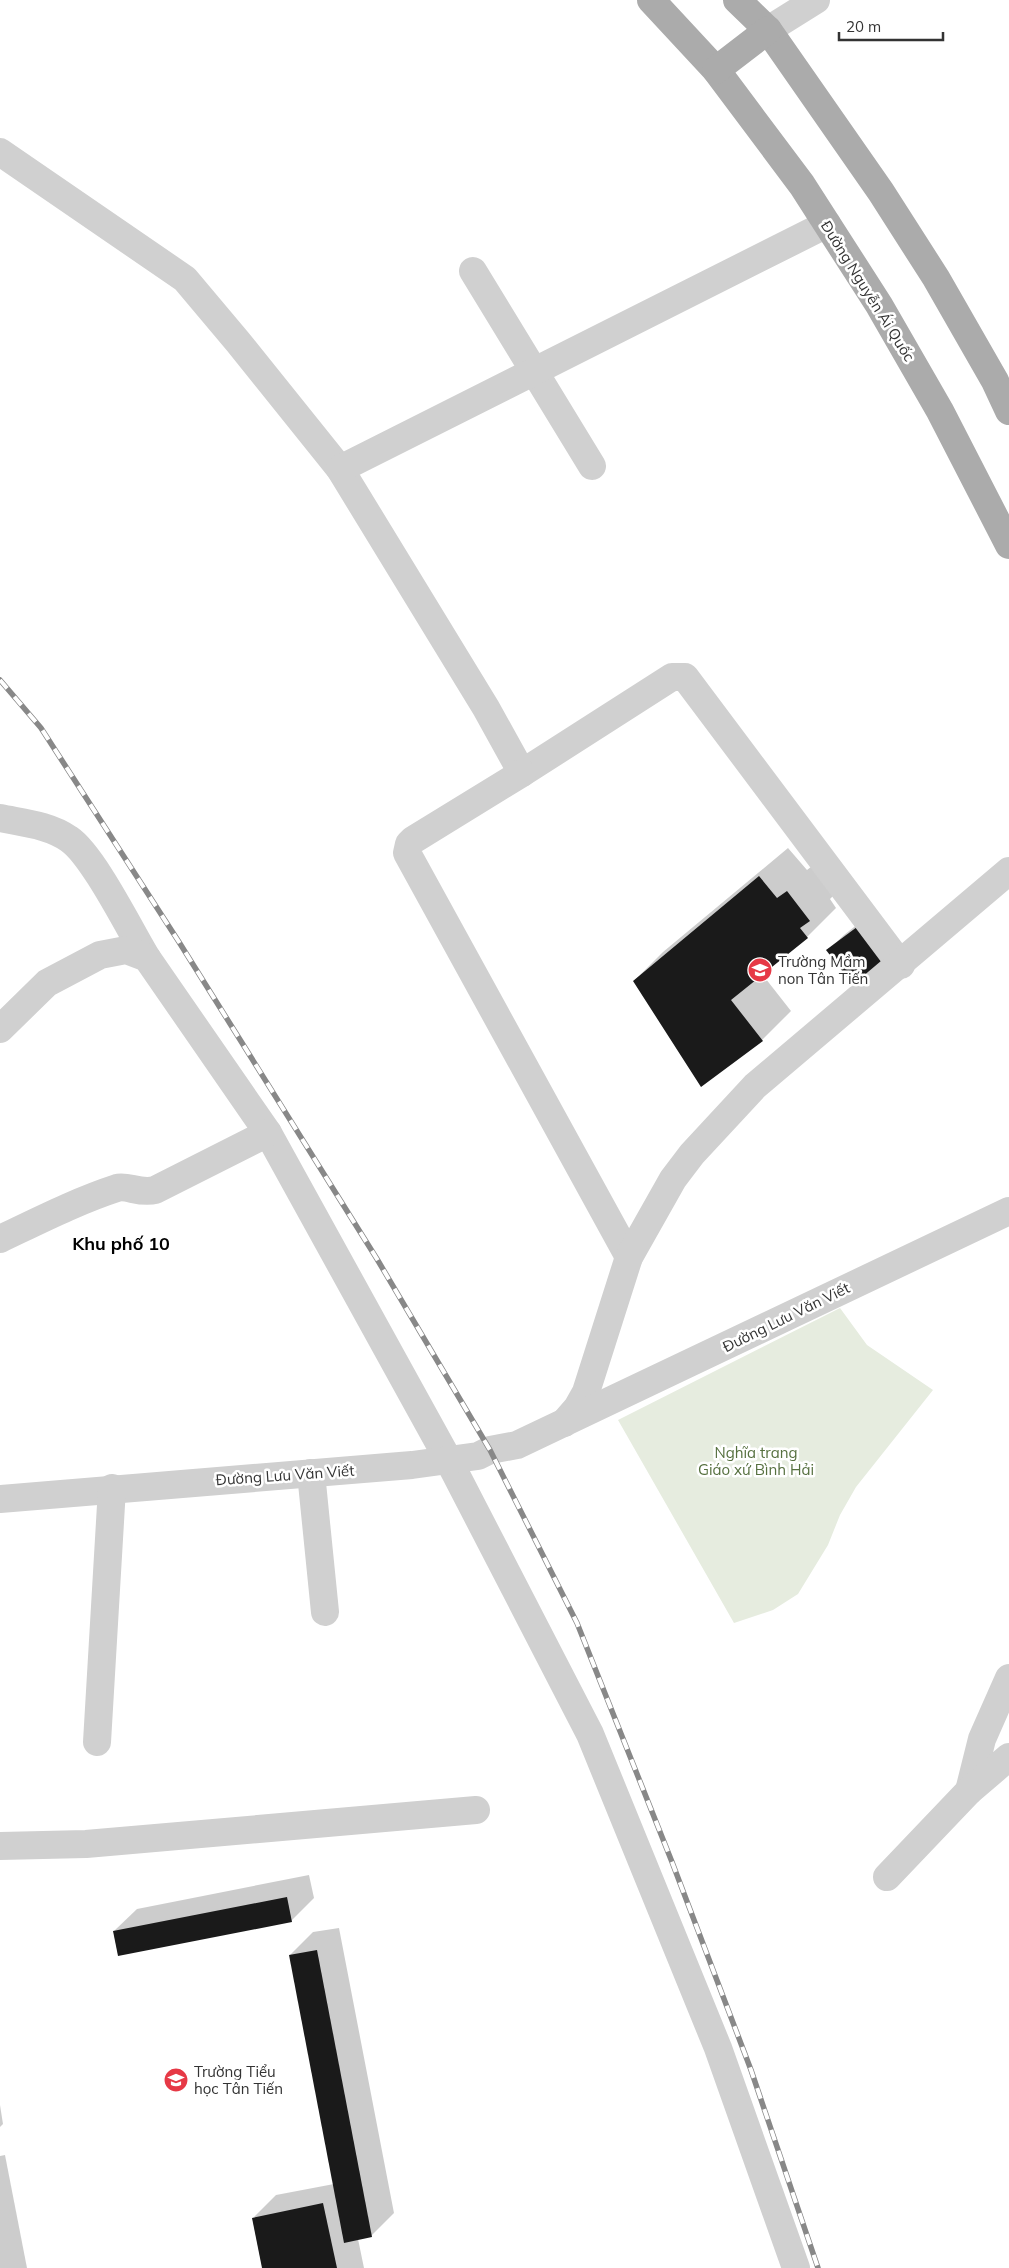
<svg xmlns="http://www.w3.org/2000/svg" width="1009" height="2268" viewBox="0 0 1009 2268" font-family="Mulish,sans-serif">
<rect width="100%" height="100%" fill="#fff"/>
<path fill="#e6ecdf" d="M840 1308 867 1345 933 1390 856 1487 840 1515 828 1545 798 1594 773 1610 734 1623 618 1420Z"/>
<g fill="#0003">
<path d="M788 848 807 870 816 863 838 891 830 899 836 908 807 937 762 974 791 1011 762 1040 634 981 663 952Z"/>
<path d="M873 912 898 946 828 950 844 935Z"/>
<path d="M309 1875 314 1898 291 1921 114 1931 137 1909Z"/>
<path d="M339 1928 394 2213 371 2236 358 2239 364 2268H263L253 2218 276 2195 334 2184 290 1955 313 1932Z"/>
<path d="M0 2105 3 2124 0 2127Z"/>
<path d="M5 2155 27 2268H0V2156Z"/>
</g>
<g fill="#1a1a1a">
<path d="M759 876 777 898 787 891 810 921 800 928 808 938 731 1000 763 1041 701 1087 633 981Z"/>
<path d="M857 927 883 963 856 989 826 950Z"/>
<path d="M287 1897 292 1922 118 1956 113 1931Z"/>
<path d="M317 1950 372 2237 344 2243 289 1955Z"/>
<path d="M323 2203 337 2268H262L252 2218Z"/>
</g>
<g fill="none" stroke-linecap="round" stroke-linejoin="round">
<g stroke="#d0d0d0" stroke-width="28">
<path d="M768 30 816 0"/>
<path d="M0 152 185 279 238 342 340 469 486 708 522 773 672 677H685L901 965"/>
<path d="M473 271 592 466"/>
<path d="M340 469 827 224"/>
<path d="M522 773 413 840 409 844 407 853 629 1257"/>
<path d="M0 818C24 823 49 825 69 839 93 855 130 930 147 958"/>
<path d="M0 1029 47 983 100 955 126 950 147 958 268 1133 449 1461 590 1734 718 2048 796 2268"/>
<path d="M0 1239C38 1221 77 1201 117 1188 127 1185 140 1194 155 1190L268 1133"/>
<path d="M564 1423 577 1408 586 1392 629 1257 673 1179 692 1154 755 1086 1009 871"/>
<path d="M311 1473 325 1612"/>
<path d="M0 1499 412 1465 478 1456 490 1450 517 1445 1009 1211"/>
<path d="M97 1742 112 1488"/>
<path d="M969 1791 982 1739 1009 1678"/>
<path d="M0 1846 86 1844 476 1810"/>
<path d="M887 1877 969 1791 1009 1757"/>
</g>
<g stroke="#ababab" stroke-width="28">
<path d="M651 0 716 70 802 185 879 305 940 411 1009 545"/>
<path d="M737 0 768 30 881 192 936 278 995 381 1009 411"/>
<path d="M716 70 768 30"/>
</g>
<defs>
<path id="rail" d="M0 680 41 728 179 942 377 1259 490 1450 577 1623 672 1862 751 2070 818 2268"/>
</defs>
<use href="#rail" stroke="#888" stroke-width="5.5"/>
<use href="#rail" stroke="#fff" stroke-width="4" stroke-dasharray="11" stroke-linecap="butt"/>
</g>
<defs>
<symbol id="school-disc" viewBox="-11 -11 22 22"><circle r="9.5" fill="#e63946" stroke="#fff"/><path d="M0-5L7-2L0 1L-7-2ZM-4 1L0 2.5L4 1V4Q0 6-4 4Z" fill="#fff"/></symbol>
</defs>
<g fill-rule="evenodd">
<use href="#school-disc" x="746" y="956" width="28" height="28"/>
<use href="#school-disc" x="162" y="2066" width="28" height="28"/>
</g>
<g text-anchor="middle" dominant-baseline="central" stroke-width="5" stroke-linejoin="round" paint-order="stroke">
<g font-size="15" fill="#333" stroke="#fff">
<text transform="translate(868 291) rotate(58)">Đường Nguyễn Ái Quốc</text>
<text transform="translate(786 1317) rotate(-26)">Đường Lưu Văn Viết</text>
<text transform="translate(285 1475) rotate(-4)">Đường Lưu Văn Viết</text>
</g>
<g font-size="15" fill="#333" stroke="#fff" text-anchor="start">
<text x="778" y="961">Trường Mầm<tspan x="778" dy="17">non Tân Tiến</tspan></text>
<text x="194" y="2071">Trường Tiểu<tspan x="194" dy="17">học Tân Tiến</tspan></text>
</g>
<g font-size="15" fill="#56703f" stroke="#fff">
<text x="756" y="1452">Nghĩa trang<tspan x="756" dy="17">Giáo xứ Bình Hải</tspan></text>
</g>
<g font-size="18" font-weight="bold" fill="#000" stroke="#fff">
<text x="121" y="1243">Khu phố 10</text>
</g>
</g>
<path d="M839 32v8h104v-8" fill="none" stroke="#333333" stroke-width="2.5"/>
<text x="846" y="32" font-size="15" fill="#333333" stroke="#ffffff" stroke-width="4" paint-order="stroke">20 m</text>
</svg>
